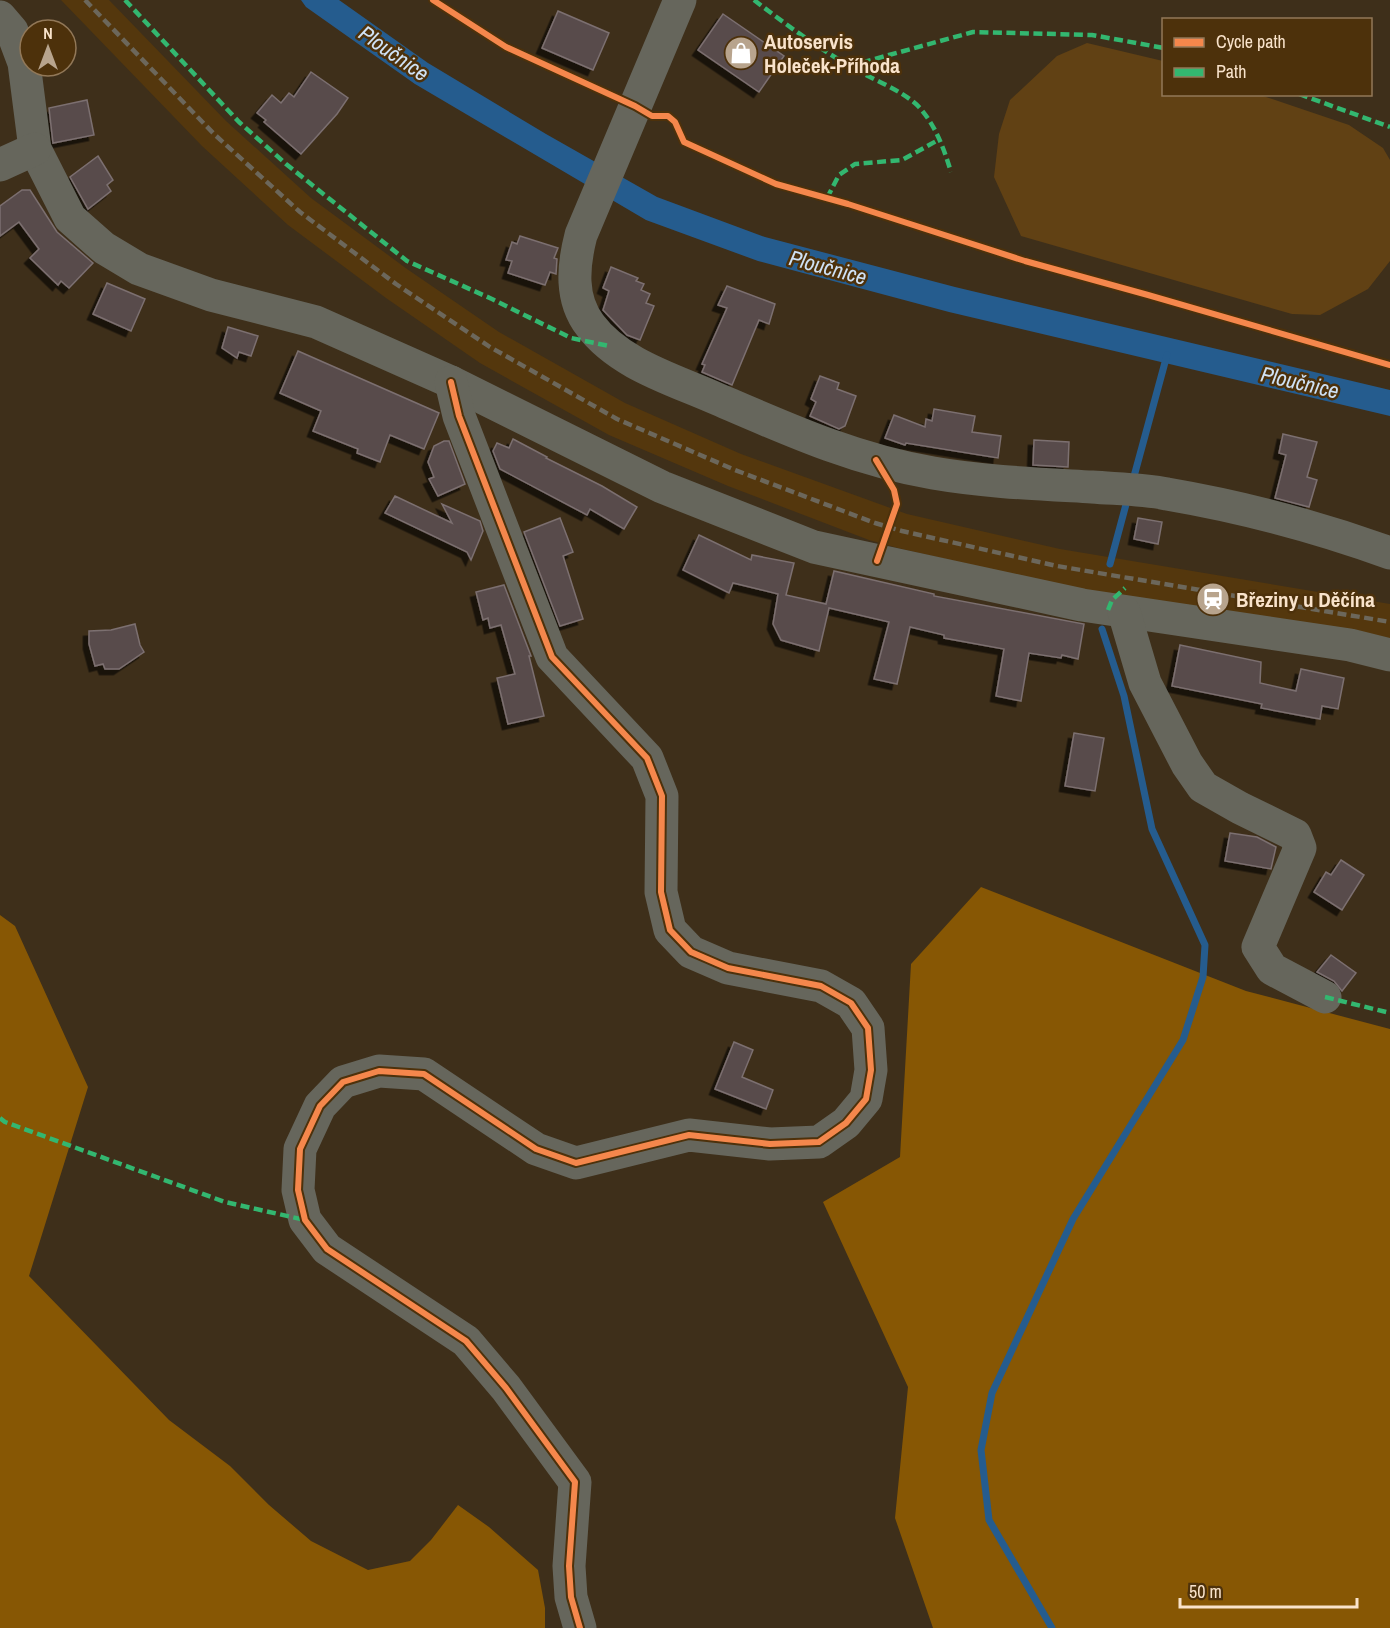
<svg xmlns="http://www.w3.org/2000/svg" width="1390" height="1628" viewBox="0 0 1390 1628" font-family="'Archivo Narrow',sans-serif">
<defs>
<filter id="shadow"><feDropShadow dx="-5.5" dy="5.5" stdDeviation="0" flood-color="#0009"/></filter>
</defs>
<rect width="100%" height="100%" fill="#3e2f1a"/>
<path fill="#54370d" d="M61 0H109L226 121 311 198 407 269 499 332 625 403 741 454 907 514 1060 549 1390 604V640L1053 584 898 548 869 540 728 486 609 435 480 363 386 298 288 225 202 146Z"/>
<path fill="#614114" d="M1087 43 1163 61 1164 94 1260 95 1349 125 1383 148 1390 160V261L1368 289 1320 315 1292 314 1021 236 994 177 999 134 1010 100 1057 56Z"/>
<g fill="#875704">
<path d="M981 887 1246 991 1390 1029V1628H933L895 1518 908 1387 823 1202 900 1157 911 964Z"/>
<path d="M0 915 15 926 88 1087 29 1276 169 1420 230 1466 269 1505 311 1541 368 1570 410 1561 431 1540 458 1505 489 1527 538 1570 545 1608V1628H0Z"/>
</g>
<path fill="#255c8e" d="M301 0H339L428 63 546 134 657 197 765 237 955 287 1390 390V416L949 312 758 261 646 220 415 84 306 7Z"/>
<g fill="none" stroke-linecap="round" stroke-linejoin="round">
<g stroke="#255c8e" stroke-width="7">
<path d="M1133 480 1167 355"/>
<path d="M1110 564 1128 497"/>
<path d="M1052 1628 989 1520 981 1450 992 1393 1073 1219 1183 1040 1203 977 1205 945 1152 829 1124 696 1102 629"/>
</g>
</g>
<g fill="#584c4c" stroke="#7c6f70" stroke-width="1.5" filter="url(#shadow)">
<path d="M558 11 609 33 593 70 542 48Z"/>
<path d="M723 14 784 56 759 92 698 50Z"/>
<path d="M311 72 348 98 337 114 301 154 264 122 266 120 257 113 272 95 281 103 289 93 294 97Z"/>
<path d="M87 100 94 135 53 143 49 108Z"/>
<path d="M98 156 113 180 107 185 111 191 88 209 70 177Z"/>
<path d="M22 190H30L57 232 93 263 69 288 61 281 58 285 30 258 39 249 19 222 0 236V206Z"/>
<path d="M520 236 558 248 554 258 557 259 556 274 550 272 545 285 508 273 512 261 506 260 512 242 517 244Z"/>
<path d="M611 267 638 278 636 281 644 284 641 290 650 294 646 303 654 306 640 340 627 335 603 310 609 291 603 288Z"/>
<path d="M107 283 145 299 131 331 93 314Z"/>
<path d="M727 286 775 304 769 324 759 320 732 385 702 372 705 365 702 364 727 308 718 305Z"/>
<path d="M228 327 258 336 251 356 239 352 237 358 222 348Z"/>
<path d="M298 351 439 413 424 449 390 435 380 462 357 453 358 449 313 431 321 411 280 393Z"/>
<path d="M820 376 839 383 837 389 856 396 845 426 839 429 810 416 816 402 811 399Z"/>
<path d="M934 409 975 416 972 432 1001 436 998 458 906 443 905 445 885 438 894 415 925 427 926 419 932 421Z"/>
<path d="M1283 434 1317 442 1307 477 1317 480 1309 507 1275 498 1286 455 1279 453Z"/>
<path d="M513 439 547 457 546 458 602 486 637 507 624 529 590 509 587 515 500 469 493 451 497 443 509 448Z"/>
<path d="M1034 440 1069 442 1068 467 1033 465Z"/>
<path d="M444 441H449L465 484 438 496 429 479 434 477 428 462 434 446Z"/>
<path d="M395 496 452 523 442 504 480 521 483 531 471 560 467 552 385 513Z"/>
<path d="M560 518 573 552 563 556 583 619 560 626 524 532Z"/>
<path d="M1138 518 1162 522 1158 544 1134 539Z"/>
<path d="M699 535 751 560 752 555 794 563 786 595 826 604 834 571 934 594V596L1084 624 1078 659 1062 655 1061 658 1029 653 1021 701 996 696 1004 649 944 638V635L910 627 897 684 874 679 889 622 829 608 819 651 781 640 773 624 778 594 733 583 729 593 683 570Z"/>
<path d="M504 585 531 656H529L544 716 508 724 497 678 515 674 501 625 490 628 488 618 483 620 476 592Z"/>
<path d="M135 624 140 645 144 652 119 669H105L103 664 95 666 89 644V631L111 630Z"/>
<path d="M1180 645 1261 662 1260 683 1296 691 1301 669 1344 678 1338 709 1322 706 1320 719 1261 708 1262 704 1172 686Z"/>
<path d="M1074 733 1104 738 1095 791 1065 786Z"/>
<path d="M1230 833 1257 837 1276 847 1271 869 1225 861Z"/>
<path d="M1341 860 1364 875 1342 910 1314 892 1326 872 1331 875Z"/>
<path d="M1331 955 1356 973 1342 991 1334 981 1317 972Z"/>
<path d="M734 1042 753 1050 742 1077 773 1090 766 1109 715 1089Z"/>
</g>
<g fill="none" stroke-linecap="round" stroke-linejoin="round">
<g stroke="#66665c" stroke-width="33">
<path d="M680 0 581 235C573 266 570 299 590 325 619 364 672 379 715 398 787 429 855 460 933 473 985 482 1039 484 1092 487 1117 489 1143 489 1167 494 1243 507 1318 527 1390 553"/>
<path d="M0 17 12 31 24 63 35 149 70 218 104 248 139 269 211 295 316 322 451 382 662 487 814 547 1082 605 1350 645 1390 655"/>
<path d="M0 165 35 149"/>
<path d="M451 382 459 416 552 657 647 758 662 796 661 892 670 930 691 952 728 968 821 986 851 1003 868 1028 871 1070 866 1099 846 1123 819 1142 770 1144 689 1135 576 1163 536 1149 424 1074 379 1071 343 1082 320 1106 300 1149 298 1190 305 1220 327 1249 466 1341 506 1388 575 1482 569 1566 571 1597 580 1628"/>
<path d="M1124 612 1145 683 1187 764 1203 787 1240 808 1295 835 1300 848 1258 947 1272 969 1325 997"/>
</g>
<path stroke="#6c675b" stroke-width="4.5" stroke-dasharray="9 4.5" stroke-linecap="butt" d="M85 0 214 134 300 212 396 284 490 347 617 419 735 470 875 523 902 531 1057 566 1390 622"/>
<g stroke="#33b770" stroke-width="4.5" stroke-dasharray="9 4.5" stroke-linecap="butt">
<path d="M125 0 239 122 286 164 407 261 492 299 571 338 609 346"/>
<path d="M754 0C784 23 815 46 848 65 868 78 903 90 919 107 936 126 944 149 951 172"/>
<path d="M849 66 973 32 1092 35 1164 48"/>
<path d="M1299 94 1390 127"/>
<path d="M827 198 839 175 855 164 902 160 940 139"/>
<path d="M1108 610 1112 600 1125 588"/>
<path d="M1325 997 1390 1013"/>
<path d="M0 1118 5 1122 225 1202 305 1220"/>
</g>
<defs>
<g id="cycleway">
<path d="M433 0 506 47 635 106 652 116H668L675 122 684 142 776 184 848 204 1025 261 1148 295 1390 365"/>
<path d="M451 382 459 416 552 657 647 758 662 796 661 892 670 930 691 952 728 968 821 986 851 1003 868 1028 871 1070 866 1099 846 1123 819 1142 770 1144 689 1135 576 1163 536 1149 424 1074 379 1071 343 1082 320 1106 300 1149 298 1190 305 1220 327 1249 466 1341 506 1388 575 1482 569 1566 571 1597 580 1628"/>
<path d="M876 460 894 490 897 504 877 561"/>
</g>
</defs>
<use href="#cycleway" stroke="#4d310b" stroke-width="10"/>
<use href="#cycleway" stroke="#f5874c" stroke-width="6"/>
</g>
<defs>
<symbol id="shop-disc" viewBox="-11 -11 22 22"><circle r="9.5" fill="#b8a48d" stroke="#4d310b"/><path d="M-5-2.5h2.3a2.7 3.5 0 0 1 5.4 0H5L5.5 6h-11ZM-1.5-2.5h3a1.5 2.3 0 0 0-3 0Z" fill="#fff"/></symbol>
<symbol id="station-disc" viewBox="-11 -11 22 22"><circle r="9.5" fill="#b8a48d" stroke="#4d310b"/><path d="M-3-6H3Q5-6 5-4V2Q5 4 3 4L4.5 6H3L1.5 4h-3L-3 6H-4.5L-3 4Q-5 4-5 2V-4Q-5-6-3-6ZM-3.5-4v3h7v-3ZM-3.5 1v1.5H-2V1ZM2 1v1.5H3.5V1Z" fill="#fff"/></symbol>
</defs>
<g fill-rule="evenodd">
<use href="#shop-disc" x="722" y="34" width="38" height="38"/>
<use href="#station-disc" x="1194" y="580" width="38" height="38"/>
</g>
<g text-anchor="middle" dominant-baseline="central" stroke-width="5" stroke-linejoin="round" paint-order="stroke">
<g font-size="21" font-weight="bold" fill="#f9e3cb" stroke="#4d310b" text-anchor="start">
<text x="764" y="41">Autoservis<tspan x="764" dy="24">Holeček-Příhoda</tspan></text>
<text x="1236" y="599">Březiny u Děčína</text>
</g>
<g font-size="22" font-style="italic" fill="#cfe2f6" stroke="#4d310b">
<text transform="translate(394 53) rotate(35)">Ploučnice</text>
<text transform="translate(828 267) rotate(15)">Ploučnice</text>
<text transform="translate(1300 382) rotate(13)">Ploučnice</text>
</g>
</g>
<rect x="1162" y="18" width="210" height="78" fill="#4d310b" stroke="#927858" stroke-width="1.5"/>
<rect x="1174" y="38" width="30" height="9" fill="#f5874c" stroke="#927858" stroke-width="1.5"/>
<text x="1216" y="48" font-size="18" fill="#f9e3cb">Cycle path</text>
<rect x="1174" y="68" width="30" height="9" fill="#33b770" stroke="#927858" stroke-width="1.5"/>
<text x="1216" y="78" font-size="18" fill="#f9e3cb">Path</text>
<g transform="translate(48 48)"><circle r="28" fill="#4d310b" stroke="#927858" stroke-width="1.5"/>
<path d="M0-4.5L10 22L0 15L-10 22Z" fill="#b8a48d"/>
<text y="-9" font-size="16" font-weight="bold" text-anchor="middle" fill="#f9e3cb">N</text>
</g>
<path d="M1180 1598v9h177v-9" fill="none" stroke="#f9e3cb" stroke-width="3"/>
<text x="1189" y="1598" font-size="18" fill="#f9e3cb" stroke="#4d310b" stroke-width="4.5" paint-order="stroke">50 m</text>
</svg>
